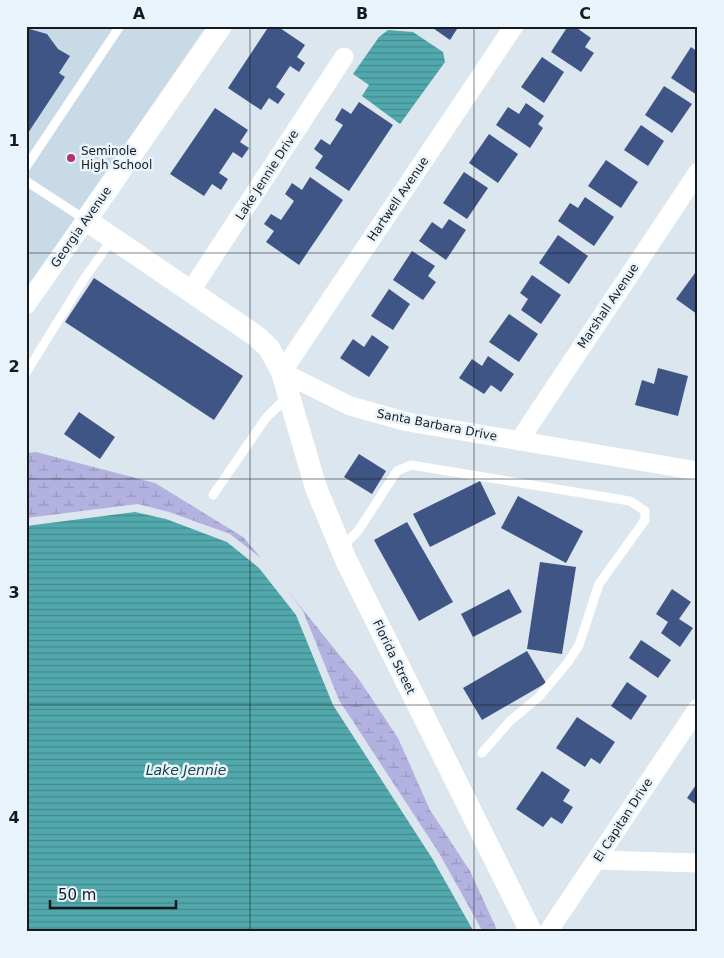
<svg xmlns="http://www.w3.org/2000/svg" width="724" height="958" viewBox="0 0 724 958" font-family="'DejaVu Sans',sans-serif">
<defs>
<pattern id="wetland-marsh" width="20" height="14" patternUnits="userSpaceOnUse" patternTransform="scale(1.25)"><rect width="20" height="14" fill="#b3b1df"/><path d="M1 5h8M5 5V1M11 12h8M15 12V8" fill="none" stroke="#9998bf"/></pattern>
<pattern id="water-rules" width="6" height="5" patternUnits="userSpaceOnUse" patternTransform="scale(1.25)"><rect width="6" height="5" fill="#52a9ad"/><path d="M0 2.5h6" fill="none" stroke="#43898c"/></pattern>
</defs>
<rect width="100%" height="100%" fill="#dce6ee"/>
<path fill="#c9dae7" d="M26 26H206L26 289Z"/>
<g fill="url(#wetland-marsh)">
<path d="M36 452 155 483 243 537 261 558 230 534 169 512 138 504 26 518V453Z"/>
<path d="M287 590 358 678 398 738 430 810 470 871 498 932H483L439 853 339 700 303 611Z"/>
</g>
<g fill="url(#water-rules)">
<path d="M388 30 413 32 443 52 445 62 400 124 362 96 369 85 353 74 379 37Z"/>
<path d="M135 512 166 519 227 542 259 568 296 615 333 705 432 858 474 932H26V526Z"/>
</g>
<g fill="#3f5585">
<path d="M269 26H277L305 45 297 57 305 63 299 72 290 66 276 87 285 94 278 104 269 98 261 110 228 88Z"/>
<path d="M430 26H459L450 40Z"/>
<path d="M568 26H574L591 38 585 47 594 53 581 72 551 52Z"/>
<path d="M26 28 47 34 58 49 70 56 59 73 65 77 26 136Z"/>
<path d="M691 47 698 52 697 95 671 78Z"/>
<path d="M542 57 564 72 544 103 521 87Z"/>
<path d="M664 86 692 104 672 133 645 115Z"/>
<path d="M359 102 393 125 349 191 315 168 323 156 314 149 321 139 330 145 343 125 335 120 342 108 351 114Z"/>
<path d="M526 103 544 116 538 124 543 128 530 148 496 125 508 107 519 114Z"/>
<path d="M215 108 248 130 240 142 249 148 242 158 233 152 219 173 228 179 221 190 212 184 204 196 170 174Z"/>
<path d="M641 125 664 141 648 166 624 150Z"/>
<path d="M489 134 518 154 498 183 469 163Z"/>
<path d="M606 160 638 182 621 208 588 186Z"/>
<path d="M464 172 488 188 467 219 443 203Z"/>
<path d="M310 177 343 200 299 265 266 242 274 231 264 224 271 214 281 220 294 201 285 194 292 183 302 190Z"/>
<path d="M585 197 614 217 594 246 558 221 570 203 578 208Z"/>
<path d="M449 219 466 230 446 260 419 241 432 222 442 229Z"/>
<path d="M558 235 588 256 569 284 539 263Z"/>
<path d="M412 251 435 266 428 276 436 282 423 300 393 280Z"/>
<path d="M698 269V313L697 314 676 299Z"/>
<path d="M532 275 561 295 541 324 521 310 528 299 520 293Z"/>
<path d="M94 278 243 376 214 420 65 322Z"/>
<path d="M389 289 410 304 393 330 371 316Z"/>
<path d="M509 314 538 334 519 362 489 342Z"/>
<path d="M372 335 389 347 369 377 340 358 353 339 364 347Z"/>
<path d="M488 356 514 374 501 392 491 385 484 394 459 378 472 359 482 366Z"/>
<path d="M658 368 688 376 678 416 635 405 642 380 654 384Z"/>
<path d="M79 412 115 437 100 459 64 434Z"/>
<path d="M359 454 386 471 372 494 344 477Z"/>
<path d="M480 481 496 514 430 547 413 514Z"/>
<path d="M518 496 583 531 566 563 501 528Z"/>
<path d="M407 522 453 602 419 621 374 540Z"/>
<path d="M540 562 576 567 562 654 527 649Z"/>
<path d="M509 589 522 612 473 637 461 614Z"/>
<path d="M672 589 691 602 679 619 693 628 680 647 661 633 668 622 656 614Z"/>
<path d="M641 640 671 660 658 678 629 658Z"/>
<path d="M527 651 546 683 482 720 463 688Z"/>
<path d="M627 682 647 696 631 720 611 706Z"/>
<path d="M577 717 615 742 600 764 591 758 585 767 556 748Z"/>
<path d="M542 771 570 790 563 801 573 807 562 824 551 817 543 827 516 809Z"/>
<path d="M698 782V806L687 798Z"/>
</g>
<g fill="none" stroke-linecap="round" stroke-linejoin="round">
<g stroke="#fff" stroke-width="9">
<path d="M26 167 120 26"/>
<path d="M26 181 86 220"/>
<path d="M26 373 84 279 113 238"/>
<path d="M213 495 266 418 287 397"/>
<path d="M341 548 358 531 397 471 411 465 630 501 645 511V520L599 584 579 645 568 662 539 697 510 721 482 753"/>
</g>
<g stroke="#fff" stroke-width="19">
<path d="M514 26 282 372 350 406 408 422 698 471"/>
<path d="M190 292 344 57"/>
<path d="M26 305 86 220"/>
<path d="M519 441 698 172"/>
<path d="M597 860 698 863"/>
<path d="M548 932 698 708"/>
</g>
<path stroke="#fff" stroke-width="22" d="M221 26 86 220 256 336 269 348 282 372 316 488 346 560 531 932"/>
</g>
<path fill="none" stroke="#171a1d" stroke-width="1" stroke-opacity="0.55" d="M250 26V932M474 26V932M26 253H698M26 479H698M26 705H698"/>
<circle fill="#b43076" stroke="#e9f3fb" stroke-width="2" cx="71" cy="158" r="5"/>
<g text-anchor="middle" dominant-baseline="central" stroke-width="5" stroke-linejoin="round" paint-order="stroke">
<g font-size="12" fill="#171a1d" stroke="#e9f3fb" text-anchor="start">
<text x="81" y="151">Seminole<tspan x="81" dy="14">High School</tspan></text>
</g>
<g font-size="12" fill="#171a1d" stroke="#e9f3fb">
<text transform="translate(267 175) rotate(-57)">Lake Jennie Drive</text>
<text transform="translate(398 199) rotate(-56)">Hartwell Avenue</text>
<text transform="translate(81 227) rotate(-55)">Georgia Avenue</text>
<text transform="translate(608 306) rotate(-56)">Marshall Avenue</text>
<text transform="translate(437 425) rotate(11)">Santa Barbara Drive</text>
<text transform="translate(394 657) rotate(64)">Florida Street</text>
<text transform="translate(623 820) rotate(-57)">El Capitan Drive</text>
</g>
<g font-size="14" font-style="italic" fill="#1a4345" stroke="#e9f3fb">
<text x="186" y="770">Lake Jennie</text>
</g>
</g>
<rect width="724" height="958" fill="none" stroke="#e9f3fb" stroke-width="55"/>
<path d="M50 900v8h126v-8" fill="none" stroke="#171a1d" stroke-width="2.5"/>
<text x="58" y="900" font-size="15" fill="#171a1d" stroke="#e9f3fb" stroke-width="4" paint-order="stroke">50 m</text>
<rect x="28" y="28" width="668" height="902" fill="none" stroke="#171a1d" stroke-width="2"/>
<g font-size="16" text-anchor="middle" font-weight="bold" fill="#171a1d">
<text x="139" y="19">A</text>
<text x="362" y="19">B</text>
<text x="585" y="19">C</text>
<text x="14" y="146">1</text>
<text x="14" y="372">2</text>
<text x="14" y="598">3</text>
<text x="14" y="823">4</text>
</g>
</svg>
